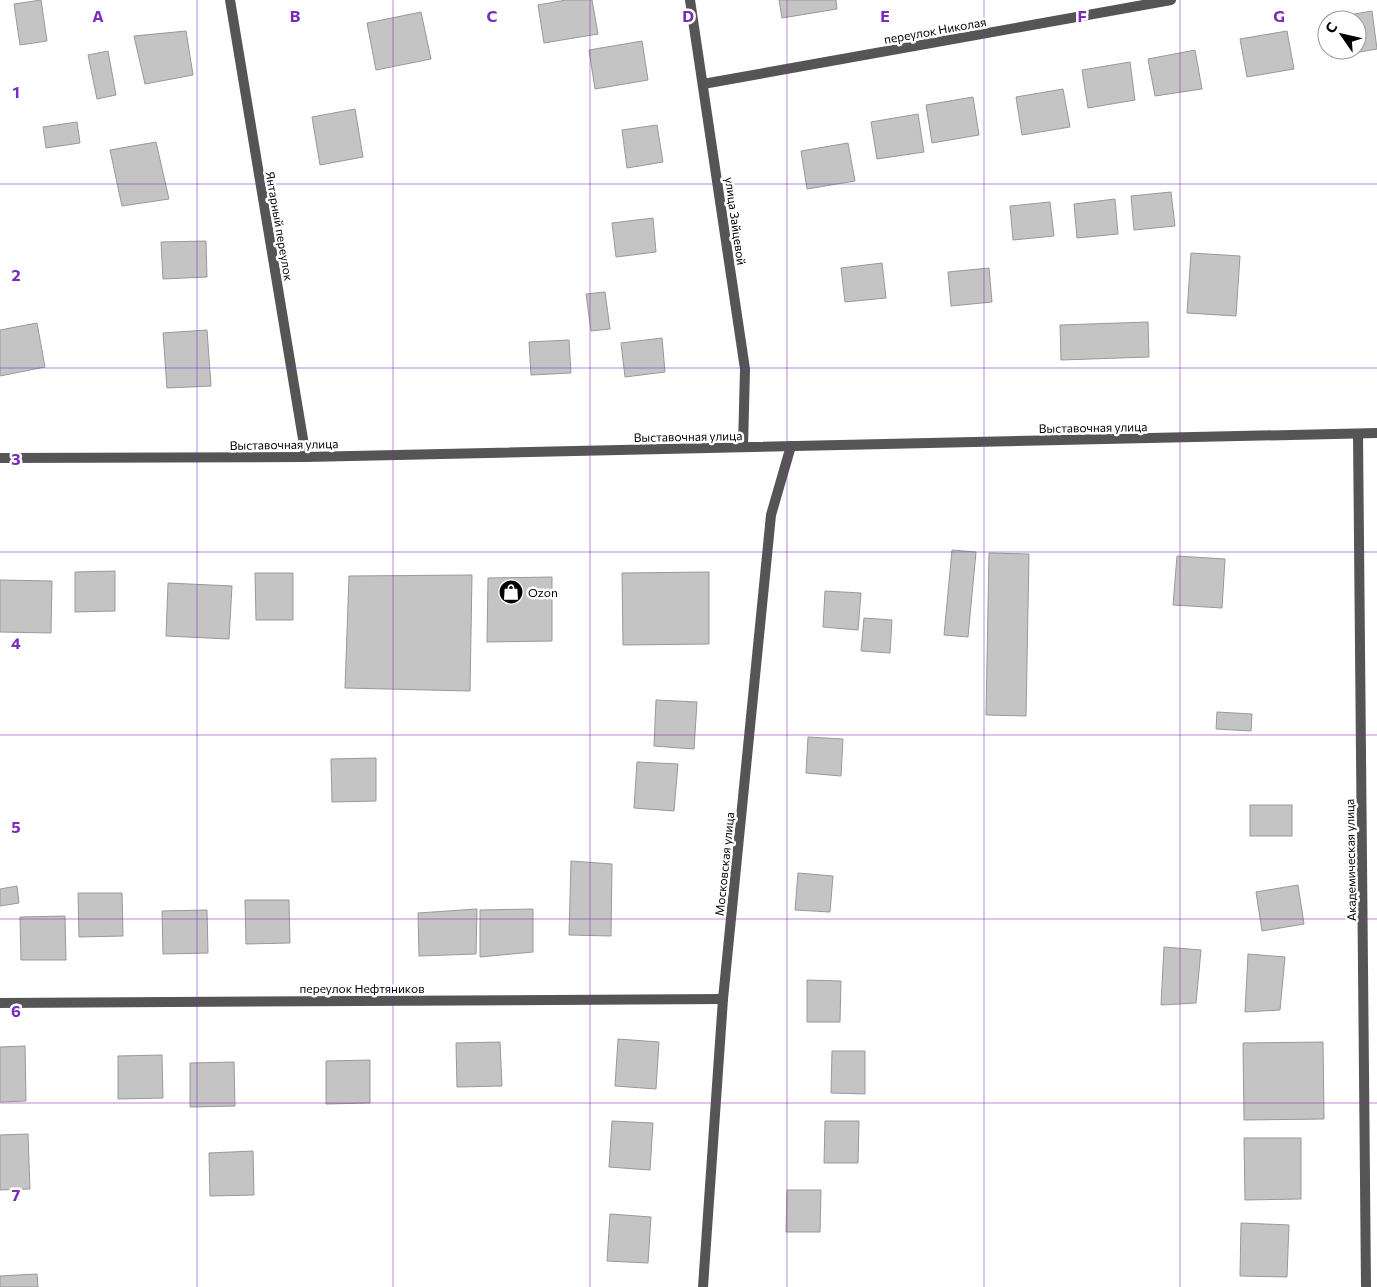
<svg xmlns="http://www.w3.org/2000/svg" width="1377" height="1287" viewBox="0 0 1377 1287" font-family="Commissioner,sans-serif">
<rect width="100%" height="100%" fill="#fff"/>
<g fill="#c4c4c4" stroke="#999">
<path d="M41 0 47 41 20 45 14 4Z"/>
<path d="M566 0H592L598 34 544 43 538 5Z"/>
<path d="M779 0H836L837 9 782 18Z"/>
<path d="M1372 11 1377 49 1331 57 1330 50H1357V20H1327V33L1325 19Z"/>
<path d="M421 12 431 59 376 70 367 23Z"/>
<path d="M186 31 193 75 145 84 134 36Z"/>
<path d="M1287 31 1294 69 1247 77 1240 39Z"/>
<path d="M642 41 648 80 595 89 589 50Z"/>
<path d="M1195 50 1202 89 1155 96 1148 59Z"/>
<path d="M108 51 116 95 97 99 88 55Z"/>
<path d="M1130 62 1135 100 1088 108 1082 70Z"/>
<path d="M1063 89 1070 127 1022 135 1016 97Z"/>
<path d="M973 97 979 135 932 143 926 105Z"/>
<path d="M355 109 363 157 320 165 312 117Z"/>
<path d="M918 114 924 152 877 159 871 122Z"/>
<path d="M77 122 80 143 46 148 43 127Z"/>
<path d="M657 125 663 162 627 168 622 130Z"/>
<path d="M156 142 169 199 122 206 110 150Z"/>
<path d="M848 143 855 181 807 189 801 151Z"/>
<path d="M1171 192 1175 226 1134 230 1131 196Z"/>
<path d="M1115 199 1118 234 1077 238 1074 204Z"/>
<path d="M1050 202 1054 236 1013 240 1010 206Z"/>
<path d="M653 218 656 252 616 257 612 223Z"/>
<path d="M206 241 207 277 163 279 161 242Z"/>
<path d="M1191 253 1240 256 1236 316 1187 313Z"/>
<path d="M882 263 886 298 845 302 841 268Z"/>
<path d="M989 268 992 302 951 306 948 272Z"/>
<path d="M605 292 610 329 591 331 586 294Z"/>
<path d="M1148 322 1149 357 1061 360 1060 325Z"/>
<path d="M37 323 45 367 0 376V330Z"/>
<path d="M207 330 211 386 167 388 163 333Z"/>
<path d="M662 338 665 372 625 377 621 343Z"/>
<path d="M569 340 571 373 531 375 529 342Z"/>
<path d="M952 550 976 552 968 637 944 635Z"/>
<path d="M989 553 1029 554 1026 716 986 715Z"/>
<path d="M1177 556 1225 559 1222 608 1173 605Z"/>
<path d="M115 571V611L75 612V572Z"/>
<path d="M709 572V644L623 645 622 573Z"/>
<path d="M255 573H293V620H256Z"/>
<path d="M472 575 470 691 345 688 349 576Z"/>
<path d="M552 577V641L487 642 488 578Z"/>
<path d="M0 580 52 581 51 633 0 632Z"/>
<path d="M168 583 232 586 229 639 166 636Z"/>
<path d="M825 591 861 593 858 630 823 627Z"/>
<path d="M864 618 892 620 890 653 861 651Z"/>
<path d="M656 700 697 702 694 749 654 746Z"/>
<path d="M1217 712 1252 714 1251 731 1216 729Z"/>
<path d="M808 737 843 739 841 776 806 773Z"/>
<path d="M376 758V801L332 802 331 759Z"/>
<path d="M637 762 678 764 674 811 634 808Z"/>
<rect x="1250" y="805" width="42" height="31"/>
<path d="M571 861 612 864 611 936 569 935Z"/>
<path d="M798 873 833 876 830 912 795 910Z"/>
<path d="M1298 885 1304 924 1262 931 1256 892Z"/>
<path d="M17 886 19 903 0 906V889Z"/>
<path d="M78 893H122L123 936 79 937Z"/>
<path d="M245 900H289L290 943 246 944Z"/>
<path d="M477 909 476 954 419 956 418 913Z"/>
<path d="M533 909V952L480 957V910Z"/>
<path d="M207 910 208 953 163 954 162 911Z"/>
<path d="M65 916 66 960H21L20 917Z"/>
<path d="M1164 947 1201 950 1196 1003 1161 1005Z"/>
<path d="M1248 954 1285 957 1280 1010 1245 1012Z"/>
<path d="M807 980 841 981 840 1022H807Z"/>
<path d="M618 1039 659 1042 656 1089 615 1086Z"/>
<path d="M500 1042 502 1086 457 1087 456 1043Z"/>
<path d="M1323 1042 1324 1119 1244 1120 1243 1043Z"/>
<path d="M25 1046 26 1101 0 1102V1047Z"/>
<path d="M832 1051H865V1094L831 1093Z"/>
<path d="M162 1055 163 1098 118 1099V1056Z"/>
<path d="M370 1060V1103L326 1104V1061Z"/>
<path d="M234 1062 235 1106 190 1107V1063Z"/>
<path d="M612 1121 653 1123 650 1170 609 1167Z"/>
<path d="M825 1121H859L858 1163H824Z"/>
<path d="M28 1134 30 1189 0 1190V1135Z"/>
<path d="M1244 1138H1301V1199L1245 1200Z"/>
<path d="M253 1151 254 1195 210 1196 209 1153Z"/>
<path d="M787 1190H821L820 1232H786Z"/>
<path d="M610 1214 651 1217 648 1263 607 1261Z"/>
<path d="M1241 1223 1289 1225 1287 1277 1240 1276Z"/>
<path d="M37 1274 38 1287H0V1276Z"/>
</g>
<g fill="none" stroke-linecap="round" stroke-linejoin="round">
<g stroke="#555" stroke-width="10">
<path d="M230 0 306 457"/>
<path d="M690 0 745 369 743 447"/>
<path d="M703 84 1171 0"/>
<path d="M1358 434 1366 1287"/>
<path d="M0 1003 723 999"/>
<path d="M703 1287 723 999 771 515 791 446"/>
</g>
<path stroke="#555" stroke-width="10" d="M0 458 306 457 1377 433"/>
</g>
<path fill="none" stroke="#7b2cbf" stroke-width="1" stroke-opacity="0.55" d="M197 0V1287M393 0V1287M590 0V1287M787 0V1287M984 0V1287M1180 0V1287M0 184H1377M0 368H1377M0 552H1377M0 735H1377M0 919H1377M0 1103H1377"/>
<defs>
<symbol id="shop-disc" viewBox="-11 -11 22 22"><circle r="9.5" fill="#000" stroke="#fff"/><path d="M-5-2.5h2.3a2.7 3.5 0 0 1 5.4 0H5L5.5 6h-11ZM-1.5-2.5h3a1.5 2.3 0 0 0-3 0Z" fill="#fff"/></symbol>
</defs>
<g fill-rule="evenodd">
<use href="#shop-disc" x="497" y="578" width="28" height="28"/>
</g>
<g text-anchor="middle" dominant-baseline="central" stroke-width="5" stroke-linejoin="round" paint-order="stroke">
<g font-size="12" fill="#000" stroke="#fff">
<text transform="translate(935 30) rotate(-10)">переулок Николая</text>
<text transform="translate(736 221) rotate(82)">улица Зайцевой</text>
<text transform="translate(280 226) rotate(80)">Янтарный переулок</text>
<text transform="translate(1093 427) rotate(-1)">Выставочная улица</text>
<text transform="translate(688 436) rotate(-1)">Выставочная улица</text>
<text transform="translate(284 444) rotate(-1)">Выставочная улица</text>
<text transform="translate(1350 860) rotate(-91)">Академическая улица</text>
<text transform="translate(724 864) rotate(-84)">Московская улица</text>
<text x="362" y="988">переулок Нефтяников</text>
</g>
<g font-size="12" fill="#000" stroke="#fff" text-anchor="start">
<text x="528" y="592">Ozon</text>
</g>
</g>
<g font-size="16" text-anchor="middle" font-weight="bold" fill="#7b2cbf" stroke="#fff" stroke-width="5" stroke-linejoin="round" paint-order="stroke">
<text x="98" y="22">A</text>
<text x="295" y="22">B</text>
<text x="492" y="22">C</text>
<text x="688" y="22">D</text>
<text x="885" y="22">E</text>
<text x="1082" y="22">F</text>
<text x="1279" y="22">G</text>
<text x="16" y="98">1</text>
<text x="16" y="281">2</text>
<text x="16" y="465">3</text>
<text x="16" y="649">4</text>
<text x="16" y="833">5</text>
<text x="16" y="1017">6</text>
<text x="16" y="1201">7</text>
</g>
<g transform="translate(1342 35) rotate(304)"><circle r="24" fill="#ffffff" stroke="#999999"/>
<path d="M0-4L9 19L0 12L-9 19Z" fill="#000000"/>
<text y="-8" font-size="14" font-weight="bold" text-anchor="middle" fill="#000000">С</text>
</g>
</svg>
